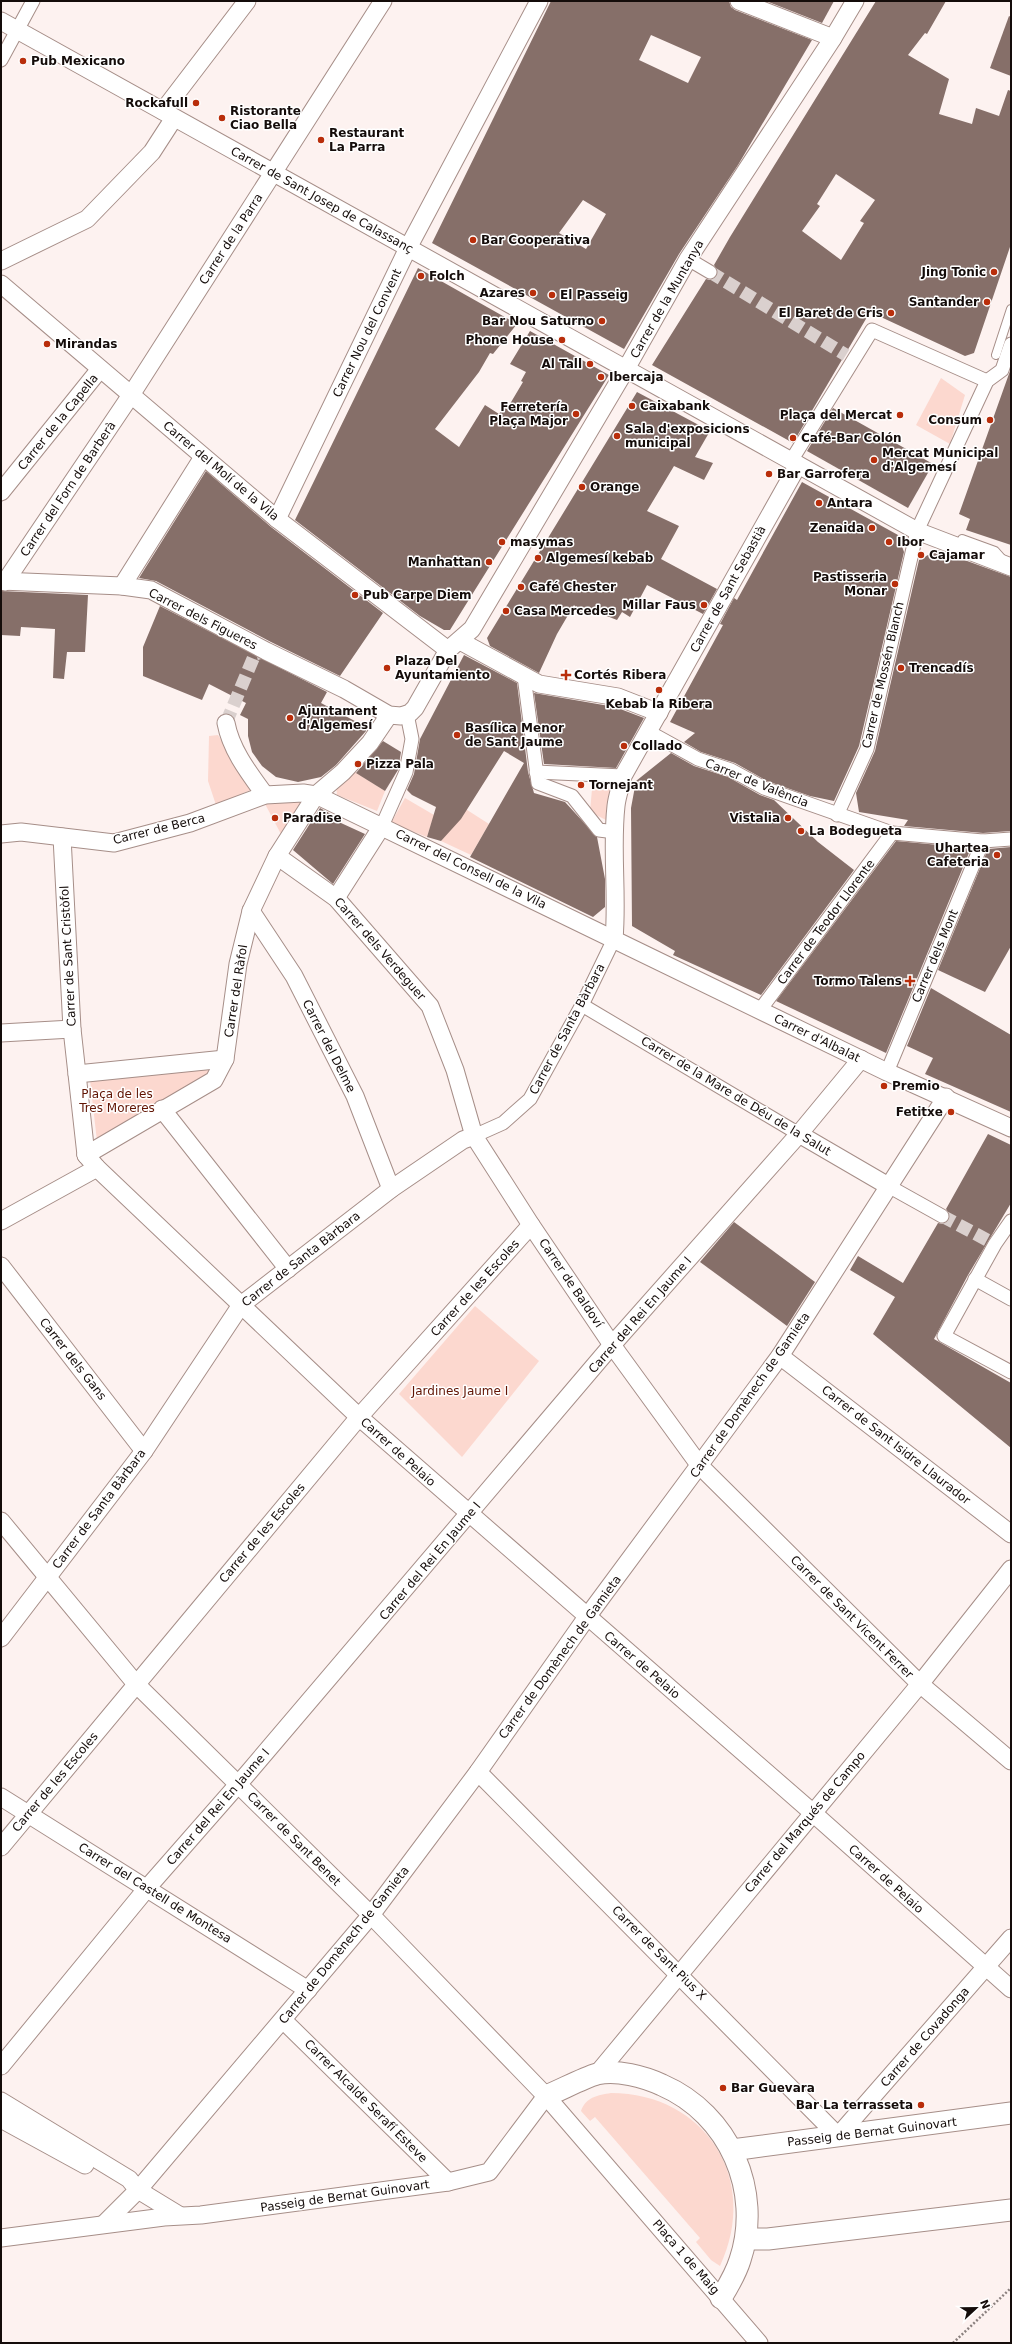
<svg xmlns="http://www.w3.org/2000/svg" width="1012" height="2344" viewBox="0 0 1012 2344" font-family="'DejaVu Sans',sans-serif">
<rect width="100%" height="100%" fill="#fdf2f0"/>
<g fill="#fcd8cf">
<path d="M941 378 965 395 950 444 916 425Z"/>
<path d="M218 735 253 789 216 805 208 781 209 736Z"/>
<path d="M349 768 385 791 377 811 337 795 336 786Z"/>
<path d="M600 784 610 789 606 820 590 812 592 789Z"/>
<path d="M297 798 303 802 282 836 264 802Z"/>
<path d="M405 798 434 815 427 837 391 823Z"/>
<path d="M464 808 489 824 471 855 441 841Z"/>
<path d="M214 1064 210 1077 97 1141 90 1080Z"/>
<path d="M475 1306 539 1361 462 1457 399 1394Z"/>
<path d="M611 2093C705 2093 761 2180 720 2266L711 2260 696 2242 700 2238 595 2117 590 2121 581 2111C586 2097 598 2095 611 2093Z"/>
</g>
<g fill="#866f69" fill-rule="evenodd">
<path d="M551 1H729L731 7 735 10 812 40 738 165 679 254 624 349 432 243ZM651 35 701 57 688 83 639 60ZM583 200 606 214 586 249 559 233Z"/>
<path d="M766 1H834L822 23Z"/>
<path d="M876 1H946L927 34 925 33 908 55 949 79 939 114 972 124 976 108 999 116 1008 90 1011 91V244L974 353 965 356 870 312 793 443 652 365 706 279 710 280 717 276 718 272 714 265 730 237ZM836 174 875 200 860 221 864 223 841 260 802 231 820 206 817 204Z"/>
<path d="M1009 16 1011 17V76L990 68Z"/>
<path d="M418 268 517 324 493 354 490 353 479 372 435 429 459 447 485 405 499 414 504 407 507 409 523 382 521 381 526 372 510 364 530 331 609 375 450 630H444L420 616 295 520Z"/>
<path d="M1010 371H1011V545L966 530 970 519 959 514Z"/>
<path d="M637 392 710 431 695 457 713 463 704 480 674 466 647 511 679 526 661 559 717 589 703 614 647 585 630 617 622 612 617 620 594 611 582 614 574 605 557 634 539 673 490 646 487 638Z"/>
<path d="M833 408 933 464 908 508 807 451Z"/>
<path d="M206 471 271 527 383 613 340 676 271 642 156 581 139 578Z"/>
<path d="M802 482 898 535 904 552 859 746 834 801 810 796 767 781 735 763 701 752 684 742 695 733 670 722 723 625 720 624 734 598 737 600Z"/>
<path d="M937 550 1011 577V831L983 833 904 826 908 820 859 812 856 793 875 751 919 560Z"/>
<path d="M1 591 88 595 85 652H67L64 679 53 678 55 629 21 627 20 636 1 635Z"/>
<path d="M160 606 327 692 321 703 366 727V731L336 765 321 777 298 782 276 777 262 766 252 752 248 736V719L240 715 246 703 209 684 202 700 143 676V647Z"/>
<path d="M464 655 517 683 528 772 534 793 565 802 597 837 605 879V907L593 917 470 857 524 763 504 751 461 819 441 841 427 837 436 807 412 795 407 790 414 774 420 739Z"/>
<path d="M534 693 615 707 644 718 616 768 544 764Z"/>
<path d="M383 741 401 752 398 770 385 791 356 773Z"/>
<path d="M671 753 694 766 728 777 760 795 774 800 818 842 854 870 761 995 673 955 675 951 632 926 631 808 636 781Z"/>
<path d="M320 808 329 813 341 823 365 834 333 884 293 850Z"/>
<path d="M896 841 971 848 886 1053 776 1001Z"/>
<path d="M1011 847V946L985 992 938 970 988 849Z"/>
<path d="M931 988 1011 1035V1112L925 1074 933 1058 907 1046Z"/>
<path d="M988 1134 1011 1145V1203L968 1275 934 1339 1011 1383V1448L873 1334 895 1297 850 1270 858 1256 903 1283 938 1223 943 1224 949 1220 950 1215 946 1209Z"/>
<path d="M734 1222 815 1282 787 1326 700 1262Z"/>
</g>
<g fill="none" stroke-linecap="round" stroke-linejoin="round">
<g stroke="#dad0ce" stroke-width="13" stroke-dasharray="13 6" stroke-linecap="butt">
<path d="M710 272 846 355"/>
<path d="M226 723 255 654 266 651"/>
<path d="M942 1216 989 1241"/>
</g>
<defs>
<g id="service">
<path d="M996 355 1011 309"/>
<path d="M962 539 995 551 1003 560"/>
</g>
<g id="pedestrian">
<path d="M1 60 33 1"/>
<path d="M688 259 710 272"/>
<path d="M791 461 872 330 987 381"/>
<path d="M524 676 538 783 572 796 599 830 615 832"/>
<path d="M649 732 698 759 731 770 764 788 892 833 983 841 1011 839"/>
<path d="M536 772 623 776"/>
<path d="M837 815 867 749 917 531 987 381 1002 370 1011 344"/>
<path d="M382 826 406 772 412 739 407 714"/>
<path d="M582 1005 799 1134"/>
<path d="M760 1010 892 833"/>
<path d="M887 1072 983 841"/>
<path d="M474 1136 503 1123 530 1099 582 1005 614 939"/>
<path d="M890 1187 942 1216"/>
<path d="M1011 1221 995 1244 944 1336 1011 1372"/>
<path d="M975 1279 1011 1299"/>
</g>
<g id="minor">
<path d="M739 1 833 38"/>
<path d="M1 21 917 531 1011 567"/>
<path d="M163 111 247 1"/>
<path d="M1 261 87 219 152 152 174 118"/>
<path d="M1 284 277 519 448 650"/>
<path d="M1 492 100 369"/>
<path d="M277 519 408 248 539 1"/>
<path d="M1 581 122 586 151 590 266 651 344 689 389 715 401 716 410 713 415 708 448 650 472 629 626 369 688 259 833 38 855 1"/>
<path d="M5 582 131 395 383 1"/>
<path d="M122 586 203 457"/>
<path d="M460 641 539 684 618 697 659 713"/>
<path d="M226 723C231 750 249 773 265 795"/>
<path d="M1 834 21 832 114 843 190 823 265 795 303 793 316 795 887 1072 1011 1128"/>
<path d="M62 837 72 1029 86 1155"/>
<path d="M277 856 336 898 430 1006 455 1070 474 1136 531 1225 612 1345 700 1466 920 1684 1011 1761"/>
<path d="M336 898 382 826"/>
<path d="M251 911 294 976 355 1096 391 1189"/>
<path d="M614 939C618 895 611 850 616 806 617 796 621 786 623 776L798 465"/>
<path d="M1 1033 72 1029"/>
<path d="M77 1074 225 1059"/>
<path d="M162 1109 288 1269"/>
<path d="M799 1134 890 1187"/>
<path d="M86 1155 97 1168 359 1417 813 1813 1011 1989"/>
<path d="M86 1155 214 1080 225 1059 238 964 251 911 277 856 316 795 343 772 370 743 389 715"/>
<path d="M1 1221 97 1168"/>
<path d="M1 1266 144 1451"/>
<path d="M780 1356 1011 1534"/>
<path d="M1 1521 136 1684 371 1915 546 2096 759 2343"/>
<path d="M1 1638 144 1451 241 1305 391 1189 463 1140 474 1136"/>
<path d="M478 1772 838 2136 1011 1938"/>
<path d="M1 1797 308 1990"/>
<path d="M1 1847 359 1417 531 1225"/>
<path d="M283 2020 448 2182"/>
<path d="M1 2066 148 1887 248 1773 612 1345 799 1134 861 1059"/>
<path d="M597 2074 920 1684 1011 1569"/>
<path d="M1 2101 129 2179 138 2190 179 2215"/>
<path d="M1 2119 85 2165"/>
<path d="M104 2224 138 2190 371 1915 478 1772 587 1617 780 1356 946 1097"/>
<path d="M1 2238 164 2217 201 2215 448 2182 489 2172 546 2096"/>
</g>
<g id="tertiary">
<path d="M546 2096C561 2090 583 2078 597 2074 616 2069 645 2077 662 2085 729 2114 763 2191 740 2260 736 2273 729 2285 721 2298"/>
<path d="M732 2150 1011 2113"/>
<path d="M746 2239H768L1011 2210"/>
</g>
</defs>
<use href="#service" stroke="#a68e88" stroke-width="10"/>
<use href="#pedestrian" stroke="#a68e88" stroke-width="15"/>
<use href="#minor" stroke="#a68e88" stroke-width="19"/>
<use href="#tertiary" stroke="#a68e88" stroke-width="23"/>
<path stroke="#8b817f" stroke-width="2.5" stroke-dasharray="2 2" stroke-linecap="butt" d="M953 2343 1011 2288"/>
<use href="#service" stroke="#fff" stroke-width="8"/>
<use href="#pedestrian" stroke="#fff" stroke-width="13"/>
<use href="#minor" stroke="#fff" stroke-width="17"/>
<use href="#tertiary" stroke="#fff" stroke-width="21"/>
</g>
<g fill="#b92e0b" stroke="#fff" stroke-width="1.5">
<circle cx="23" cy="61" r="4"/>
<circle cx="196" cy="103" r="4"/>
<circle cx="222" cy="118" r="4"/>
<circle cx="321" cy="140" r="4"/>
<circle cx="473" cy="240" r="4"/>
<circle cx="994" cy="272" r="4"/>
<circle cx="421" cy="276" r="4"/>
<circle cx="533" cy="293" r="4"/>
<circle cx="552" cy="295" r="4"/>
<circle cx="987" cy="302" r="4"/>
<circle cx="891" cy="313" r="4"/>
<circle cx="602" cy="321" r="4"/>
<circle cx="562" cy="340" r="4"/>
<circle cx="47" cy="344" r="4"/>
<circle cx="590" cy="364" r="4"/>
<circle cx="601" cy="377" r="4"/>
<circle cx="632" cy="406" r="4"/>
<circle cx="576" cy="414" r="4"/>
<circle cx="900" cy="415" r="4"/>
<circle cx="990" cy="420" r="4"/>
<circle cx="617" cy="436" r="4"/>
<circle cx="793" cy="438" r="4"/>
<circle cx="874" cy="460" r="4"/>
<circle cx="769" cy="474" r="4"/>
<circle cx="582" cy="487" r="4"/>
<circle cx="819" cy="503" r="4"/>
<circle cx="872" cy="528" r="4"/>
<circle cx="502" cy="542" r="4"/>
<circle cx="889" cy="542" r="4"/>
<circle cx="921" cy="555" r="4"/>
<circle cx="538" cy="558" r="4"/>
<circle cx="489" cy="562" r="4"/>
<circle cx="895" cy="584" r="4"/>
<circle cx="521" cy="587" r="4"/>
<circle cx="355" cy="595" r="4"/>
<circle cx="704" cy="605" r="4"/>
<circle cx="506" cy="611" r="4"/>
<circle cx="387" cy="668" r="4"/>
<circle cx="901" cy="668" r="4"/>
<path d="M564 669h4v4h4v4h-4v4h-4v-4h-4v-4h4z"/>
<circle cx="659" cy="690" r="4"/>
<circle cx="290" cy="718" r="4"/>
<circle cx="457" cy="735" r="4"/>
<circle cx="624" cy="746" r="4"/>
<circle cx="358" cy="764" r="4"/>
<circle cx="581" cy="785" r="4"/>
<circle cx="275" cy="818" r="4"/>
<circle cx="788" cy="818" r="4"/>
<circle cx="801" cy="831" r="4"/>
<circle cx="997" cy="855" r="4"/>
<path d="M908 975h4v4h4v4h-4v4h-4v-4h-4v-4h4z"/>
<circle cx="884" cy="1086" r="4"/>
<circle cx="951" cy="1112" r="4"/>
<circle cx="723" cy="2088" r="4"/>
<circle cx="921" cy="2105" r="4"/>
</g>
<g text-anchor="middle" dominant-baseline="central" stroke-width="3" stroke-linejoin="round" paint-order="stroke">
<g font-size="12" font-weight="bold" fill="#140c0a" stroke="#fff" text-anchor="start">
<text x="31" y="61">Pub Mexicano</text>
<text x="188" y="103" text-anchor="end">Rockafull</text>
<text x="230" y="111">Ristorante<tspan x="230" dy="14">Ciao Bella</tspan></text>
<text x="329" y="133">Restaurant<tspan x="329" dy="14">La Parra</tspan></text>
<text x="481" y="240">Bar Cooperativa</text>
<text x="986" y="272" text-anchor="end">Jing Tonic</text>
<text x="429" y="276">Folch</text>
<text x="525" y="293" text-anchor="end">Azares</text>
<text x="560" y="295">El Passeig</text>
<text x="979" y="302" text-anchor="end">Santander</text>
<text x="883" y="313" text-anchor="end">El Baret de Cris</text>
<text x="594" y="321" text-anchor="end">Bar Nou Saturno</text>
<text x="554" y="340" text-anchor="end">Phone House</text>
<text x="55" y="344">Mirandas</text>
<text x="582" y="364" text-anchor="end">Al Tall</text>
<text x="609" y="377">Ibercaja</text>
<text x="640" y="406">Caixabank</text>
<text x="568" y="407" text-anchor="end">Ferretería<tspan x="568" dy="14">Plaça Major</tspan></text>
<text x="892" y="415" text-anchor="end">Plaça del Mercat</text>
<text x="982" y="420" text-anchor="end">Consum</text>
<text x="625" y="429">Sala d'exposicions<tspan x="625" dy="14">municipal</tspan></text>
<text x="801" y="438">Café-Bar Colón</text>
<text x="882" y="453">Mercat Municipal<tspan x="882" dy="14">d'Algemesí</tspan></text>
<text x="777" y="474">Bar Garrofera</text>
<text x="590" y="487">Orange</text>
<text x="827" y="503">Antara</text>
<text x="864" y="528" text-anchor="end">Zenaida</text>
<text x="510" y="542">masymas</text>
<text x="897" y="542">Ibor</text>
<text x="929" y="555">Cajamar</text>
<text x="546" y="558">Algemesí kebab</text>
<text x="481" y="562" text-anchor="end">Manhattan</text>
<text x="887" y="577" text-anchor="end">Pastisseria<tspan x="887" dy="14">Monar</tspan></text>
<text x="529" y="587">Café Chester</text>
<text x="363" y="595">Pub Carpe Diem</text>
<text x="696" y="605" text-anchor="end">Millar Faus</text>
<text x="514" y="611">Casa Mercedes</text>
<text x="395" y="661">Plaza Del<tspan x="395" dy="14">Ayuntamiento</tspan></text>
<text x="909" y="668">Trencadís</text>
<text x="574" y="675">Cortés Ribera</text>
<text x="659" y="704" text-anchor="middle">Kebab la Ribera</text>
<text x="298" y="711">Ajuntament<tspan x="298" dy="14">d'Algemesí</tspan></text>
<text x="465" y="728">Basílica Menor<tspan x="465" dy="14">de Sant Jaume</tspan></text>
<text x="632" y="746">Collado</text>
<text x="366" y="764">Pizza Pala</text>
<text x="589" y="785">Tornejant</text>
<text x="283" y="818">Paradise</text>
<text x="780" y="818" text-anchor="end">Vistalia</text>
<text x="809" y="831">La Bodegueta</text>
<text x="989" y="848" text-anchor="end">Uhartea<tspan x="989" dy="14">Cafeteria</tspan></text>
<text x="902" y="981" text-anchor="end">Tormo Talens</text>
<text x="892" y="1086">Premio</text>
<text x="943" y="1112" text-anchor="end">Fetitxe</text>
<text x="731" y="2088">Bar Guevara</text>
<text x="913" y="2105" text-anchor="end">Bar La terrasseta</text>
</g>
<g font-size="12" fill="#140c0a" stroke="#fff">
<text transform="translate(322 200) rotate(29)">Carrer de Sant Josep de Calassanç</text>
<text transform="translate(231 239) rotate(-57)">Carrer de la Parra</text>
<text transform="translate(667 299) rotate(-60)">Carrer de la Muntanya</text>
<text transform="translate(367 333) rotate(-64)">Carrer Nou del Convent</text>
<text transform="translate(58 422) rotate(-51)">Carrer de la Capella</text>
<text transform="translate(221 471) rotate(40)">Carrer del Molí de la Vila</text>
<text transform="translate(68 489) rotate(-56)">Carrer del Forn de Barberà</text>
<text transform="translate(728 589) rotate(-61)">Carrer de Sant Sebastià</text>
<text transform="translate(203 619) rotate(27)">Carrer dels Figueres</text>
<text transform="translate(883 675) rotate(-77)">Carrer de Mossén Blanch</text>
<text transform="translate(757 783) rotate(22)">Carrer de València</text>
<text transform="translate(159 829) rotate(-14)">Carrer de Berca</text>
<text transform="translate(471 869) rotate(26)">Carrer del Consell de la Vila</text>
<text transform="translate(826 922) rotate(-53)">Carrer de Teodor Llorente</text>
<text transform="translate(380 949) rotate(49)">Carrer dels Verdeguer</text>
<text transform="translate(68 956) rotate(-93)">Carrer de Sant Cristòfol</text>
<text transform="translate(935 956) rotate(-67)">Carrer dels Mont</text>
<text transform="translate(236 991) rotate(-81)">Carrer del Ràfol</text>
<text transform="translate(567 1029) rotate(-62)">Carrer de Santa Bàrbara</text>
<text transform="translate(817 1038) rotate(26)">Carrer d'Albalat</text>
<text transform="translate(329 1046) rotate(63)">Carrer del Delme</text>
<text transform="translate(736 1096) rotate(31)">Carrer de la Mare de Déu de la Salut</text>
<text transform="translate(301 1259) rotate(-38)">Carrer de Santa Bàrbara</text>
<text transform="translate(571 1283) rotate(56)">Carrer de Baldoví</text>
<text transform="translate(475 1288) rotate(-48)">Carrer de les Escoles</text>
<text transform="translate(640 1315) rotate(-49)">Carrer del Rei En Jaume I</text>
<text transform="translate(73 1359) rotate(52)">Carrer dels Gans</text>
<text transform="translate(750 1395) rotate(-55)">Carrer de Domènech de Gamieta</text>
<text transform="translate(896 1445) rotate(38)">Carrer de Sant Isidre Llaurador</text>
<text transform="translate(398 1452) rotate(42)">Carrer de Pelaio</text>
<text transform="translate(99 1509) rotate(-53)">Carrer de Santa Bàrbara</text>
<text transform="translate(262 1533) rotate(-50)">Carrer de les Escoles</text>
<text transform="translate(430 1561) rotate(-50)">Carrer del Rei En Jaume I</text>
<text transform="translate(852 1617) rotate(45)">Carrer de Sant Vicent Ferrer</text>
<text transform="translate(560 1657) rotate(-54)">Carrer de Domènech de Gamieta</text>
<text transform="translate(642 1665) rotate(41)">Carrer de Pelaio</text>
<text transform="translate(55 1782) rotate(-50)">Carrer de les Escoles</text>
<text transform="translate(218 1807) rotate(-49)">Carrer del Rei En Jaume I</text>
<text transform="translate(805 1822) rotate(-50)">Carrer del Marqués de Campo</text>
<text transform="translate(294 1839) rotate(45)">Carrer de Sant Benet</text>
<text transform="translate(886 1879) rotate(42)">Carrer de Pelaio</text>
<text transform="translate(155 1893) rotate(32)">Carrer del Castell de Montesa</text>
<text transform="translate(344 1945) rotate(-51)">Carrer de Domènech de Gamieta</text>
<text transform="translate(659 1953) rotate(45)">Carrer de Sant Pius X</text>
<text transform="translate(925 2037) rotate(-49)">Carrer de Covadonga</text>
<text transform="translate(366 2101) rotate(45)">Carrer Alcalde Serafí Esteve</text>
<text transform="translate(872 2132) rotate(-7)">Passeig de Bernat Guinovart</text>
<text transform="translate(345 2196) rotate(-8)">Passeig de Bernat Guinovart</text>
<text transform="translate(686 2257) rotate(49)">Plaça 1 de Maig</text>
</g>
<g font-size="12" fill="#611403" stroke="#fff">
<text x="117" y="1094">Plaça de les<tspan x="117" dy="14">Tres Moreres</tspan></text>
<text x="460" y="1391">Jardines Jaume I</text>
</g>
</g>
<rect width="1012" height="2344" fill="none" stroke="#140c0a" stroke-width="4"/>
<g transform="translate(976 2308) rotate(68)" stroke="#ffffff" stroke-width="3" paint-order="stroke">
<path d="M0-3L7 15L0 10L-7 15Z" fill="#140c0a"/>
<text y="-6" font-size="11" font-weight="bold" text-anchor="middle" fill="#140c0a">N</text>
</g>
</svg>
